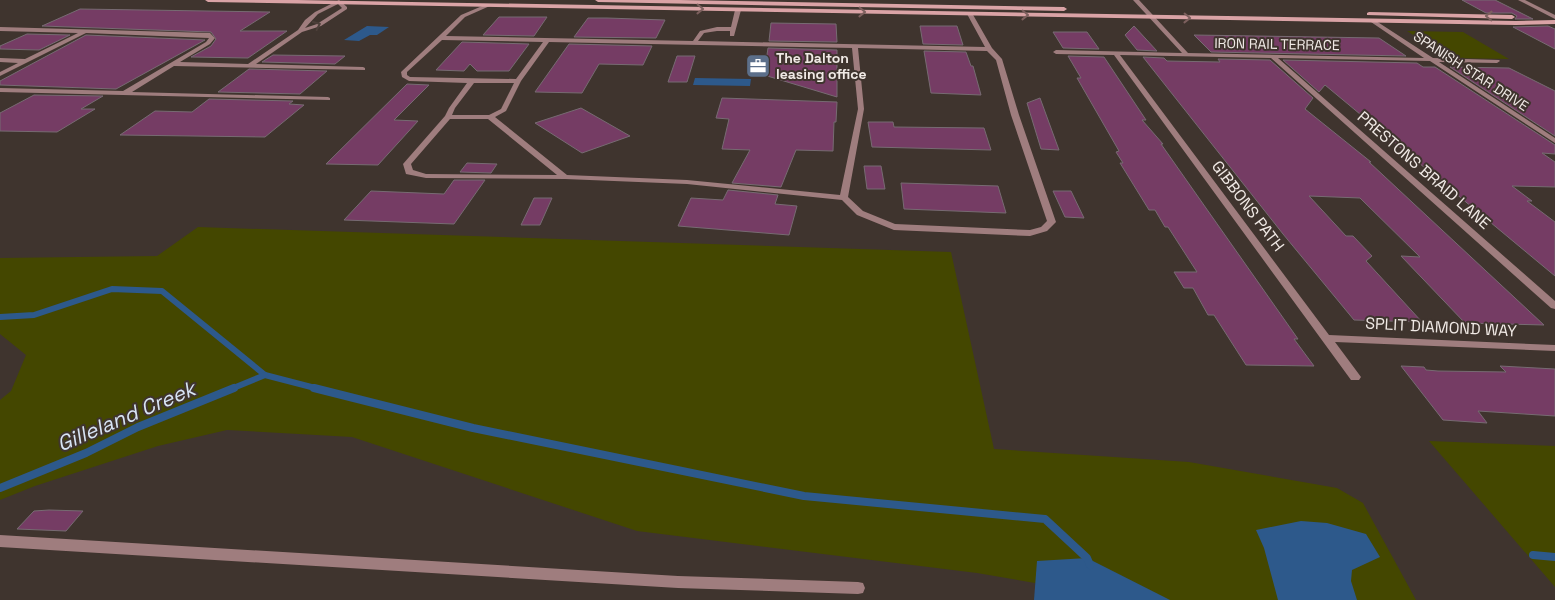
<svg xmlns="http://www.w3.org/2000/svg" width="1555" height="600" viewBox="0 0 1555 600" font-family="'Space Grotesk',sans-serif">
<rect width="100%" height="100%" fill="#3f342e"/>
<g fill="#444700">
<path d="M1407 31 1463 32 1509 59 1449 58Z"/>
<path d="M198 227 951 252 994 449 1189 462 1337 488 1363 503 1416 600H1134L977 573 637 531 352 437 227 430 158 446 35 486 0 500V400L11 391 26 355 0 334V258L157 256Z"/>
<path d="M1429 441 1555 446V587Z"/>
</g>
<g fill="#2d598b">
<path d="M367 26 389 27 377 35H370L359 41 344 40Z"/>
<path d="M695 78 751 79 750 86 693 85Z"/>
<path d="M1301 521 1327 523 1366 534 1380 557 1352 570 1351 581 1357 600H1278L1264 548 1256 530Z"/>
<path d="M1087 558 1170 600H1034L1037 561Z"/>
</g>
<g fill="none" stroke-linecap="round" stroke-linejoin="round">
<g stroke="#2d598b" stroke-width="6">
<path d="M0 317 34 315 112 289 162 291 265 375 319 389"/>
<path d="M231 389 265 375"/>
</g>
<g stroke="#2d598b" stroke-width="8">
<path d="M314 388 473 428 804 496 1045 519 1087 558 1090 565"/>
<path d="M0 488 86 453 138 427 234 388"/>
<path d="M1533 555 1555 557"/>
</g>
</g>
<g fill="#753c64" stroke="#776b72">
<path d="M1462 0H1495L1533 19H1515L1517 16 1512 13H1486Z"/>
<path d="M80 9 270 12 240 31H287L248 58 191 57 211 46 216 39 211 32 42 26Z"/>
<path d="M499 17H547L534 36 483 35Z"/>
<path d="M588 18H607L665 20 656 38 574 37Z"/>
<path d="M771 23 836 24 837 42 769 41Z"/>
<path d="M920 26H957L963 45 923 44Z"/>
<path d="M1134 26 1157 51 1137 50 1125 35Z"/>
<path d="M1548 26 1555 29V49L1513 27Z"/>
<path d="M1053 32H1087L1099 49 1063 48Z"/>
<path d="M27 34 70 35 39 50 0 49V46Z"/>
<path d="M86 35 205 40 116 89 0 85V81Z"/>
<path d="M1194 35 1379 38 1406 56 1211 52Z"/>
<path d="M462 42 529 44 509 71H477L470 64 464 71 436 70Z"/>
<path d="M569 44 652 46 643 65 599 64 582 93 535 92Z"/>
<path d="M768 48 837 50V97L764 75Z"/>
<path d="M924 51 966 52 971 66H973L981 95 931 93Z"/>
<path d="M273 55 345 56 335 64 262 62Z"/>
<path d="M677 56H695L687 82H668Z"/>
<path d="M1068 56 1104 57 1146 120H1142L1163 144H1161L1298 339H1294L1314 366 1246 365 1214 315H1208L1193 288H1184L1174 272H1197L1168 227H1165L1155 210H1149L1120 163H1123L1116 152 1119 151 1077 78H1081Z"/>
<path d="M1143 57 1164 58 1167 61 1220 62 1218 59 1270 60 1313 98 1305 109 1371 162H1369L1544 325 1465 323 1401 256 1420 257 1360 198 1309 196 1346 236H1353L1372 256 1366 261 1422 322 1354 320 1283 234Z"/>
<path d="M1283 60 1417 63 1423 67H1435L1555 145V154L1542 153 1555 162V187L1512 186 1532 201H1527L1555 222V276L1325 85 1319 92Z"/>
<path d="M1450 67 1509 68 1555 91V136Z"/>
<path d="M249 69 327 71 300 94 218 92Z"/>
<path d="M407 84 429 85 394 120 418 121 378 165 326 164Z"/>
<path d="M34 95 103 96 81 109H95L57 132 0 131V113Z"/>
<path d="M722 98 837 102 836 122H834L833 151 796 150 781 187 732 183 750 150 722 149 729 119 716 118Z"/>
<path d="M1040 98 1059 150 1041 149 1027 103Z"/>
<path d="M209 99 293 101 289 104 304 105 265 137 120 135 155 111 192 112Z"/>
<path d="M581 108 630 136 582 153 535 123Z"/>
<path d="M868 122H893L894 127 984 128 991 150 872 147Z"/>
<path d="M467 163 497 164 491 173 460 172Z"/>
<path d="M864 166H881L885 189H867Z"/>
<path d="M454 180H485L454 224 344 220 371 191 444 194Z"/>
<path d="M901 183 998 186 1006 213 904 209Z"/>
<path d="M728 190 778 195 775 204 797 206 789 235 678 226 691 198 723 200Z"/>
<path d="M1053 191H1071L1084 218 1065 217Z"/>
<path d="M534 198H552L540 225H521Z"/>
<path d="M1401 366 1424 367 1426 370 1438 371 1506 372 1500 366 1555 369V416L1478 411 1487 423 1443 420Z"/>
<path d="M49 510 83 511 66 531 17 529 34 511Z"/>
</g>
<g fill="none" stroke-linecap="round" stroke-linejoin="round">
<g fill="#9f7d7e" fill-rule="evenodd">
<path d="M339 0 347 7V9L321 26 302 32 256 64 363 67 365 68V70L174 66 132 92 328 97 330 98V100L0 92V88L123 91 206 42 209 38 86 33 0 76V72L18 63 0 62V58L25 59 78 33 0 31V27L210 33 215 38 210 44 180 62 248 64 298 30 305 20 315 12ZM338 4 342 8 317 24 305 28 318 14Z"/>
<path d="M487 4 492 5 465 17 446 36 693 41 700 31 717 27H731L735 10 738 8 741 10 734 36H730V31H717L704 33 698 41 985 47 967 14 972 13 992 48 1002 59 1019 115 1056 222 1047 231 1030 236 894 230 857 215 842 200 687 184 565 179 426 178 406 174 403 164 445 116 449 108 467 83 409 81 402 77 401 72 461 15ZM442 40 543 42 516 79 410 77 407 75V72ZM549 42 852 48 858 109 840 195 687 180 567 175 495 117 506 111 521 81ZM858 48 987 51 996 60 1011 115 1047 221 1041 227 1030 230 895 224 863 211 848 197 864 109ZM474 83H514L501 109 489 115H452L455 108ZM450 119H488L557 175 426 174 413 170 411 164Z"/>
<path d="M0 535 678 576 858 582 863 583 865 588 863 593 858 594 678 588 0 547Z"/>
</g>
<g fill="#9f7d7e" fill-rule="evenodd">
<path d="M1133 0H1139L1188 53 1424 58 1371 22V20L1373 19 1433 58 1499 60 1500 61 1497 63 1439 62 1555 138V143L1430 61 1278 58 1555 301V309L1551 308 1271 58 1120 55 1329 335 1555 345V351L1335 342 1361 377 1359 380H1351L1114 55 1056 54 1053 52 1056 50 1182 53Z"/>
<path d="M1518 0H1525L1555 15V19Z"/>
</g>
<g fill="#daa3a6" fill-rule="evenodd">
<path d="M205 0H298L1516 21 1555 20V24L1516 25 208 2Z"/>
<path d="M595 0H680L1064 7 1067 9 1064 11 598 2Z"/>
<path d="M1369 12 1512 15 1515 17 1512 19 1367 15V13Z"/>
</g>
</g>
<defs><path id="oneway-chevron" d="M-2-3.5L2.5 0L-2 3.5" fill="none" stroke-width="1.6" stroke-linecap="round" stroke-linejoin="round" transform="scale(1.25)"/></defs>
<g stroke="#7d605e">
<use href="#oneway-chevron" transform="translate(700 9) rotate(1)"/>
<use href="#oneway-chevron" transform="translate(862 12) rotate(1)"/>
<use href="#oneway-chevron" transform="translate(1025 15) rotate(1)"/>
<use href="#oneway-chevron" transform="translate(1489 16) rotate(-179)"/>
<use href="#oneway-chevron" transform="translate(1187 18) rotate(1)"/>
</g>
<use stroke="#4d3f3a" href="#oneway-chevron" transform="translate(317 25) rotate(-25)"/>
<defs>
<symbol id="office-square" viewBox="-11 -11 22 22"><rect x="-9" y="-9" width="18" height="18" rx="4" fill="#5c6f8a" stroke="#3f342e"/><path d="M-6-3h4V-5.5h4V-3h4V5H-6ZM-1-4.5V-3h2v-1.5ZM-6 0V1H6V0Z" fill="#fff"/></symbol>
</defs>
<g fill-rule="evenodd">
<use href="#office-square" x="744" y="52" width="28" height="28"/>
</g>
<g text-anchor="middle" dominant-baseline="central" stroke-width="4" stroke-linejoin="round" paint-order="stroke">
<g font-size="14" fill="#f0e9e5" stroke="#3f342e">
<text transform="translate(1277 44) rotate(1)">IRON RAIL TERRACE</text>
<text transform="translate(1471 71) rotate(33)">SPANISH STAR DRIVE</text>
</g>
<g font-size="14" font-weight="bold" fill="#f0e9e5" stroke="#3f342e" text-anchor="start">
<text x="776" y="58">The Dalton<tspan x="776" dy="16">leasing office</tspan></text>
</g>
<g font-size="16" fill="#f0e9e5" stroke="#3f342e">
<text transform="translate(1424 170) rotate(41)">PRESTONS BRAID LANE</text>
<text transform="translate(1248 206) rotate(53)">GIBBONS PATH</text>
<text transform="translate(1441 327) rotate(3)">SPLIT DIAMOND WAY</text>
</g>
<g font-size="21" font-style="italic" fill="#d8e4f4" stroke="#3f342e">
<text transform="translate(126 416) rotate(-23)">Gilleland Creek</text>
</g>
</g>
</svg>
